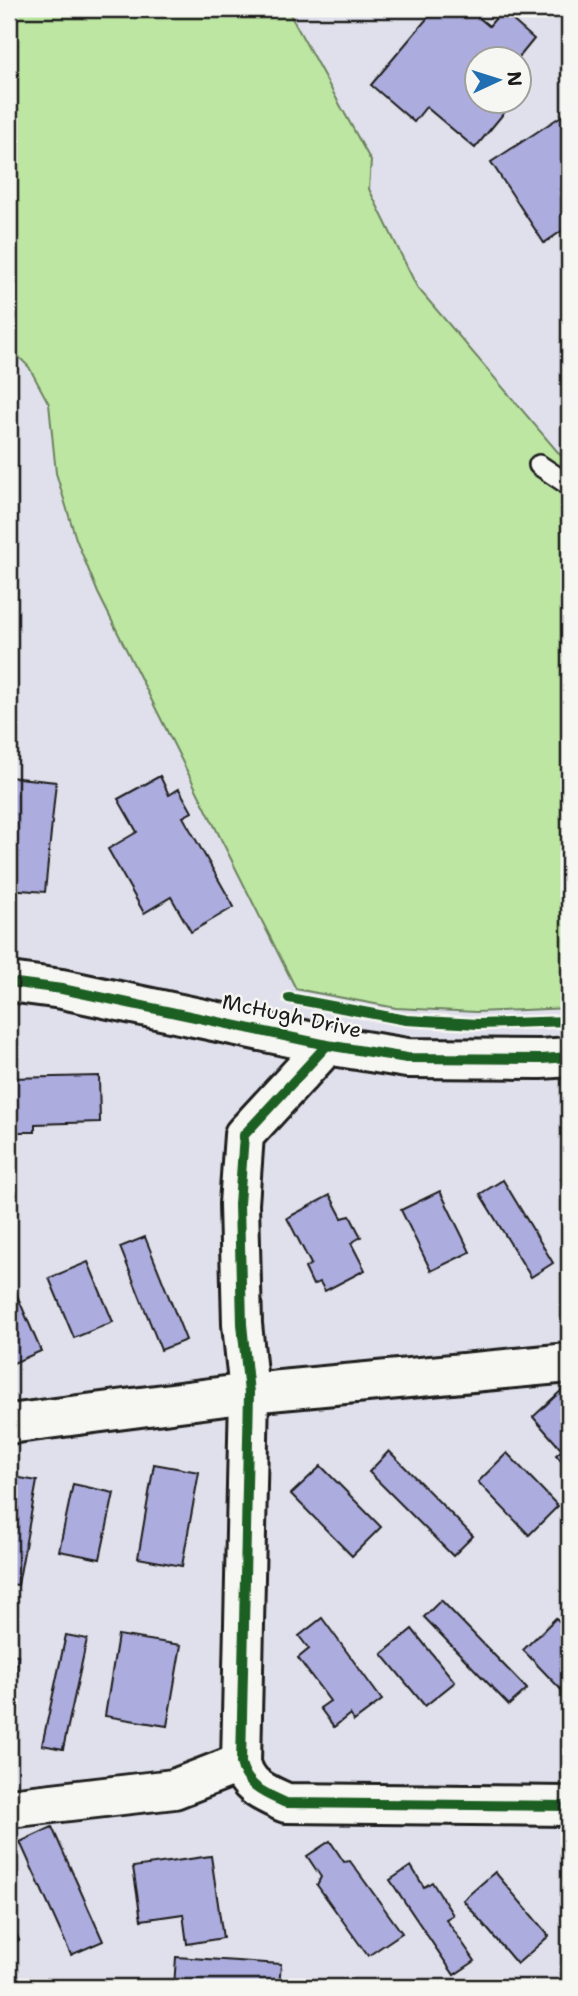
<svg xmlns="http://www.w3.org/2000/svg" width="578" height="1996" viewBox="0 0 578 1996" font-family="'Shantell Sans',sans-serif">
<rect width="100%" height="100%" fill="#e0e0ec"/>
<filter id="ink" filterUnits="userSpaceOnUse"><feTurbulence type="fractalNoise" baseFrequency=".0143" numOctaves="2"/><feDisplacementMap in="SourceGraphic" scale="14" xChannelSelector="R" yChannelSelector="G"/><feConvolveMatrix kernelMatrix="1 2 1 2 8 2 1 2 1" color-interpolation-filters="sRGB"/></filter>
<g filter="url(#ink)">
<path fill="#bce6a2" stroke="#6c815f" stroke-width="2" d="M9 9H287L371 161 369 189 417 287 569 465V1008L476 1012 396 1008 296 989 98 593 76 539 56 473 49 404 29 367 9 347Z"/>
<g fill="#acacde" stroke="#1c1c1c" stroke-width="2">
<path d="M435 9H484L477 16 489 26 502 11 534 39 517 60H476V102H513L475 148 426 107 414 122 371 85Z"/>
<path d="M569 111V226L544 243 491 162Z"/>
<path d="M160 776 169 795 179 789 192 812 183 817 234 907 191 932 171 897 144 913 108 849 137 832 118 799Z"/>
<path d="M9 777 56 782 45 892 9 889Z"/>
<path d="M99 1076 100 1122 35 1124V1132H9V1078Z"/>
<path d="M569 1175V1195L561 1179Z"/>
<path d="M503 1180 553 1263 531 1277 480 1194Z"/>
<path d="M440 1191 470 1252 431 1271 401 1210Z"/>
<path d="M330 1195 342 1218 350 1216 361 1237 351 1243 365 1270 325 1291 320 1282 313 1285 305 1268 311 1264 287 1218Z"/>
<path d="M145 1237 186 1340 161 1350 120 1247Z"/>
<path d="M88 1262 113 1322 74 1338 49 1278Z"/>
<path d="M9 1277 41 1351 9 1365Z"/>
<path d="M564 1388 569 1394V1440L560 1448 533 1417Z"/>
<path d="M569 1444V1470L556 1455Z"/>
<path d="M389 1451 473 1536 453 1556 369 1472Z"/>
<path d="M507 1453 558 1506 529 1535 478 1482Z"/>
<path d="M154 1464 199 1472 182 1566 138 1558Z"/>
<path d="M321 1466 381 1527 352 1556 291 1494Z"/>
<path d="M9 1476 37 1481 18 1585 9 1584Z"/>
<path d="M73 1484 114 1493 100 1559 59 1551Z"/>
<path d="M441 1600 527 1689 509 1705 424 1617Z"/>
<path d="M322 1618 382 1700 354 1721 350 1714 334 1727 320 1708 330 1701 298 1658 309 1649 299 1636Z"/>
<path d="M556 1618 569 1631V1698L523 1650Z"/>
<path d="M412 1629 455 1682 425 1706 382 1654Z"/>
<path d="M66 1635 87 1639 63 1749 42 1745Z"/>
<path d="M118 1635 181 1645 167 1726 105 1716Z"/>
<path d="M9 1654 18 1655 10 1729H9Z"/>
<path d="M52 1827 103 1941 71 1955 20 1842Z"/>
<path d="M330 1841 344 1862 350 1861 402 1933 368 1956 317 1885 321 1877 307 1856Z"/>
<path d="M211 1856 223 1938 187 1944 183 1914 141 1920 133 1867Z"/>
<path d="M411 1866 424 1887 432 1882 453 1915 446 1919 475 1961 454 1975 390 1880Z"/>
<path d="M495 1872 549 1936 517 1964 463 1900Z"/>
<path d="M9 1919 19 1940 9 1945Z"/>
<path d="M176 1957 281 1964 279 1987H174Z"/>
</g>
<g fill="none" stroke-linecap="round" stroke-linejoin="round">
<defs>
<path id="service" d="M539 465 569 485"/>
<g id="minor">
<path d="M9 982 62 989 327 1045 407 1058 541 1059 569 1057"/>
<path d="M327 1045 244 1135 239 1204 242 1324 249 1393 241 1763C247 1787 264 1793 286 1803L569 1806"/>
<path d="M9 1424 249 1393 569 1363"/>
<path d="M9 1808 174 1789 241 1763"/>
</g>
</defs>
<use href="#service" stroke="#1c1c1c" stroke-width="24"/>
<use href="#minor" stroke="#1c1c1c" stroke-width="44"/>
<use href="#service" stroke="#f6f6f2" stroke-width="19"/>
<use href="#minor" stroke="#f6f6f2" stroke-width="38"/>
<defs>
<g id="cycleway">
<path d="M9 982 62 989 327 1045 407 1058 541 1059 569 1057"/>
<path d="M289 998 406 1020 478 1024 569 1021"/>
<path d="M327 1045 244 1135 239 1204 242 1324 249 1393 241 1763C247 1787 264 1793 286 1803L569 1806"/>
</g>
</defs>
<use href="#cycleway" stroke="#f6f6f2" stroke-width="15"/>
<use href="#cycleway" stroke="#1b5e20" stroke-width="10"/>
</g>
</g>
<g text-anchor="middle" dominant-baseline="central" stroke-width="5" stroke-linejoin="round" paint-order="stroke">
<g font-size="21" fill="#1c1c1c" stroke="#f6f6f2">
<text transform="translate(292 1016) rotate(12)">McHugh Drive</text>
</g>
</g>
<rect width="578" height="1996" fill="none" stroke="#f6f6f2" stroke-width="35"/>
<rect x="18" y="18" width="543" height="1961" fill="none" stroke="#1c1c1c" stroke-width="2.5" filter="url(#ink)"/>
<g transform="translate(498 80) rotate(86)"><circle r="33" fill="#f6f6f2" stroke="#9f9f9c" stroke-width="2"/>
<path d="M0-5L12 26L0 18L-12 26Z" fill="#1f6fb2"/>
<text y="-10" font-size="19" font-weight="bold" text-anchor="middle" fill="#1c1c1c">N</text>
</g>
</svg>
